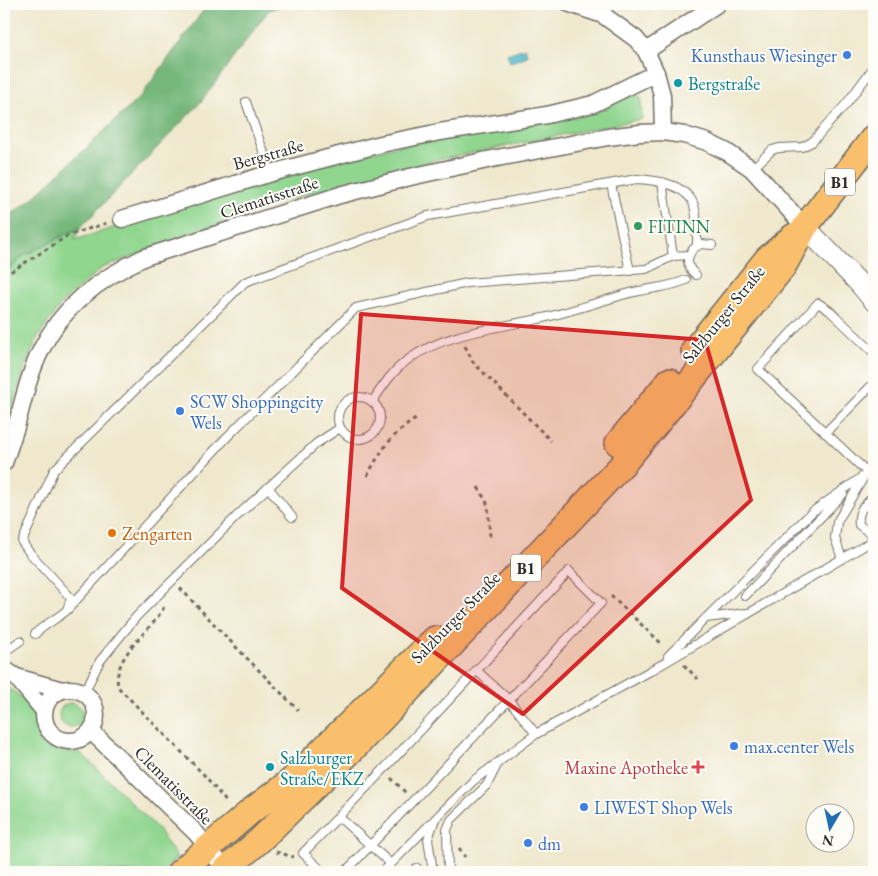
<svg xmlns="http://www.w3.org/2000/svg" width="878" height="876" viewBox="0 0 878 876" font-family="'EB Garamond',serif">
<rect width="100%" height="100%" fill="#fdfcf7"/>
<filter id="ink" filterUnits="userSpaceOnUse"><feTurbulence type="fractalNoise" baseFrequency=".02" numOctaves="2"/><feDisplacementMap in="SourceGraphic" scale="10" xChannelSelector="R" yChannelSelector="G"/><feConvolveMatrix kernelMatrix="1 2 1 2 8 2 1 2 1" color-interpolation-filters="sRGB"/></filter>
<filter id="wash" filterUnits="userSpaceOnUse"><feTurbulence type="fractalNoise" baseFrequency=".0096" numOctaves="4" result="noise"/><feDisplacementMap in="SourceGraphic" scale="20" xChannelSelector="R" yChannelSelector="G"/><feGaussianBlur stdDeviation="1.12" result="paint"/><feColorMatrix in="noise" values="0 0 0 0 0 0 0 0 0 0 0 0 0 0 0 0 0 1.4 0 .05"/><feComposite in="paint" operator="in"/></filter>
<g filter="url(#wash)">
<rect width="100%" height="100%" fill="#efe8cd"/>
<g fill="#90d68f" stroke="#5e805d">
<path d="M626 95 641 97 642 119 427 162 280 201 102 268 62 303 38 337 26 364 4 436V274L25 255 81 227 74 240 295 171 429 138 582 116 607 108Z"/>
<path d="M4 685 36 707 34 724 45 742 61 751 81 753 157 828 177 857 163 872H4Z"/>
<circle cx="71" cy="715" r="12"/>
</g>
<path fill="#74b77a" stroke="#507152" d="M208 4H284L268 11 200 103 81 227 25 255 4 274V220L34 197 140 97Z"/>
<path fill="#50bbcb" stroke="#3e737b" d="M525 48 528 56 510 62 507 54Z"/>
</g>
<g filter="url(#ink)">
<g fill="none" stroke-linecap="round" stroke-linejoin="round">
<defs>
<g id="service">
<path d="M603 15 611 4"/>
<path d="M246 102 271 173"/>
<path d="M752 169 772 150 779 148 802 147 812 142 847 103 874 67"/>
<path d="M662 182 673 256"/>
<path d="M611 184 630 271"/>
<path d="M696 275C683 265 687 250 701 244L712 245"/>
<circle cx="359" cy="418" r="21"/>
<path d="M372 402C383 386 393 370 409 359 447 332 499 328 543 318 572 311 601 301 630 293 649 288 668 288 686 280"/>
<path d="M825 433 874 383"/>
<path d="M867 472 758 369 818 303 830 311 874 353"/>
<path d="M268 487 292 517"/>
<path d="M874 496C864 506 857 510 859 525L874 536"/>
<path d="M842 559 835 538 837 522 865 475 874 464"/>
<path d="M745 596 843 494"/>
<path d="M67 610 71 598 29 552 22 542 54 470 245 282 428 216 637 179C655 180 679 183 691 199 698 209 697 234 697 246"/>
<path d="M706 618 746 613"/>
<path d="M35 634C45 624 57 619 67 610L227 437 356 308 467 283 646 269 673 256 689 255"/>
<path d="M4 652 20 641"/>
<path d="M668 656 812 512 865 475"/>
<path d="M84 693 100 661 136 617 239 514 317 443 340 428"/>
<path d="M339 817 391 864"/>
<path d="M323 872 303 853C394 761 481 665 569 571L601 603 509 700 476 670"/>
<path d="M345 872 509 700 536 734"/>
<path d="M383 872 432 822"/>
<path d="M413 872 417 868"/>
<path d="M433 872 428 839 435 819 473 781 536 734 652 670 874 540"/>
<path d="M448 872 447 830 451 820 487 785 497 765"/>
</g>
<g id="minor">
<path d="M570 4 603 15 636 39 646 51 656 73 662 95 663 132"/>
<path d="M646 51 717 4"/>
<path d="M122 219 271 173 381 144 440 132 547 115 593 104 656 73"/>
<path d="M4 463C8 451 12 439 16 427 23 401 29 374 41 350 62 306 102 277 145 257L340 195 410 177 492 159 608 137 640 133 663 132 684 135 707 142 727 152 752 169 805 227"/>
<path d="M4 669 16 677 62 690"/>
<path d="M16 677 44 711"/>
<circle cx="70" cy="715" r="26"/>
<path d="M91 731 196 833 226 870"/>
</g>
<path id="tertiary" d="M805 227 858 282 874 301"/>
<g id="primary">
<path d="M694 350 767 259 794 236"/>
<path d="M618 443 669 381"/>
<path d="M180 872 251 811 291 781 435 639"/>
<path d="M223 872 260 840 356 746 622 465 654 427 783 267 805 227 874 137"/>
</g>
</defs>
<use href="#service" stroke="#706d64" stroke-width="10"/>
<use href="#minor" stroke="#706d64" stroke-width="19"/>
<use href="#tertiary" stroke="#706d64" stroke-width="22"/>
<use href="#primary" stroke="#706d64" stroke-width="28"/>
<g stroke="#706d64" stroke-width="3" stroke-dasharray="4 4" stroke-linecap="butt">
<path d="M4 276 69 235 107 223"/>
<path d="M465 346 473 362 551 441"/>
<path d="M367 476C381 451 390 435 416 419"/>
<path d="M478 487 488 505 490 537"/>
<path d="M180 588 232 643 298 710"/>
<path d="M611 596 663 645"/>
<path d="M164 607C151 632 112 655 118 687L206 777 228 804"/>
<path d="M684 665 698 679"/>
<path d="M391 778 406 793"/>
<path d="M459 848 465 857"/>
<path d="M276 852 294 857"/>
</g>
<use href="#service" stroke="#fff" stroke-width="8"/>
<use href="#minor" stroke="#fff" stroke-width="16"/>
<use href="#tertiary" stroke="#fff" stroke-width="20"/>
<use href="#primary" stroke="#f9bf6c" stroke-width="25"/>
</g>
</g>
<path fill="#d62828" fill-opacity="0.2" stroke="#d62828" stroke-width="4" stroke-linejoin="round" d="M361 314 705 340 751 500 523 714 342 588Z"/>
<g fill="#3f7fe0" stroke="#fdfcf7" stroke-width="2">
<circle cx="847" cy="55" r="5"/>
<circle cx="180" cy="411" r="5"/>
<circle cx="734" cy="746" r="5"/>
<circle cx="584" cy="807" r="5"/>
<circle cx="528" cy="843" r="5"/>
</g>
<g fill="#0f9aa8" stroke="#fdfcf7" stroke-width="2">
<circle cx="678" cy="83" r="5"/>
<circle cx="270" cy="767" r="5"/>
</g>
<circle fill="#2e9e5b" stroke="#fdfcf7" stroke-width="2" cx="638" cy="226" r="5"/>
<circle fill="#e8710a" stroke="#fdfcf7" stroke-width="2" cx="112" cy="533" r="5"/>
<path fill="#e0444e" stroke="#fdfcf7" stroke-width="2" d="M695.5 759.5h5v5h5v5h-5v5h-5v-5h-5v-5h5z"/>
<g text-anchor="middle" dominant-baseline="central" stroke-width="4" stroke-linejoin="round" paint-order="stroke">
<g fill="#fdfcf7" stroke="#6a6a68" stroke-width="1">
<rect x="825" y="168.5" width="30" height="27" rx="4"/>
<rect x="511" y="554.5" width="30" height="27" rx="4"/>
</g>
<g font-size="16" font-weight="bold" fill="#2b2b2b">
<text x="840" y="182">B1</text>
<text x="526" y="568">B1</text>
</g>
<g font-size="18" fill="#366cbe" stroke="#fdfcf7" text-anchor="start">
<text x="837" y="55" text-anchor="end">Kunsthaus Wiesinger</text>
<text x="190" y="401">SCW Shoppingcity<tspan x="190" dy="21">Wels</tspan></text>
<text x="744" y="746">max.center Wels</text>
<text x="594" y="807">LIWEST Shop Wels</text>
<text x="538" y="843">dm</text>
</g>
<g font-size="18" fill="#0d838f" stroke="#fdfcf7" text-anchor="start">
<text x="688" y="83">Bergstraße</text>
<text x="280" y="757">Salzburger<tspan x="280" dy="21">Straße/EKZ</tspan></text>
</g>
<g font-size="18" fill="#2b2b2b" stroke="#fdfcf7">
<text transform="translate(268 154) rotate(-16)">Bergstraße</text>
<text transform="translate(269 197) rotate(-18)">Clematisstraße</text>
<text transform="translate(723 314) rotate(-51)">Salzburger Straße</text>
<text transform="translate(455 617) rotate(-46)">Salzburger Straße</text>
<text transform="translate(174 785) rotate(45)">Clematisstraße</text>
</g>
<g font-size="18" fill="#27864d" stroke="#fdfcf7" text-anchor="start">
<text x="648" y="226">FITINN</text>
</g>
<g font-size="18" fill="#c56008" stroke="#fdfcf7" text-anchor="start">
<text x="122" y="533">Zengarten</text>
</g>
<g font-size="18" fill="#be3a42" stroke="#fdfcf7" text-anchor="end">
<text x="688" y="767">Maxine Apotheke</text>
</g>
</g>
<rect width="878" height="876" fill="none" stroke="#fdfcf7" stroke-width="20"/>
<g transform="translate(830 828) rotate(189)"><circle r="24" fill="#fdfcf7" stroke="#a9a8a5"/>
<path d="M0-4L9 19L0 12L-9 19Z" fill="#1f6fb2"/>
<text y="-8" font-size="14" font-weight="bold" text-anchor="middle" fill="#2b2b2b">N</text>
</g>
</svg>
